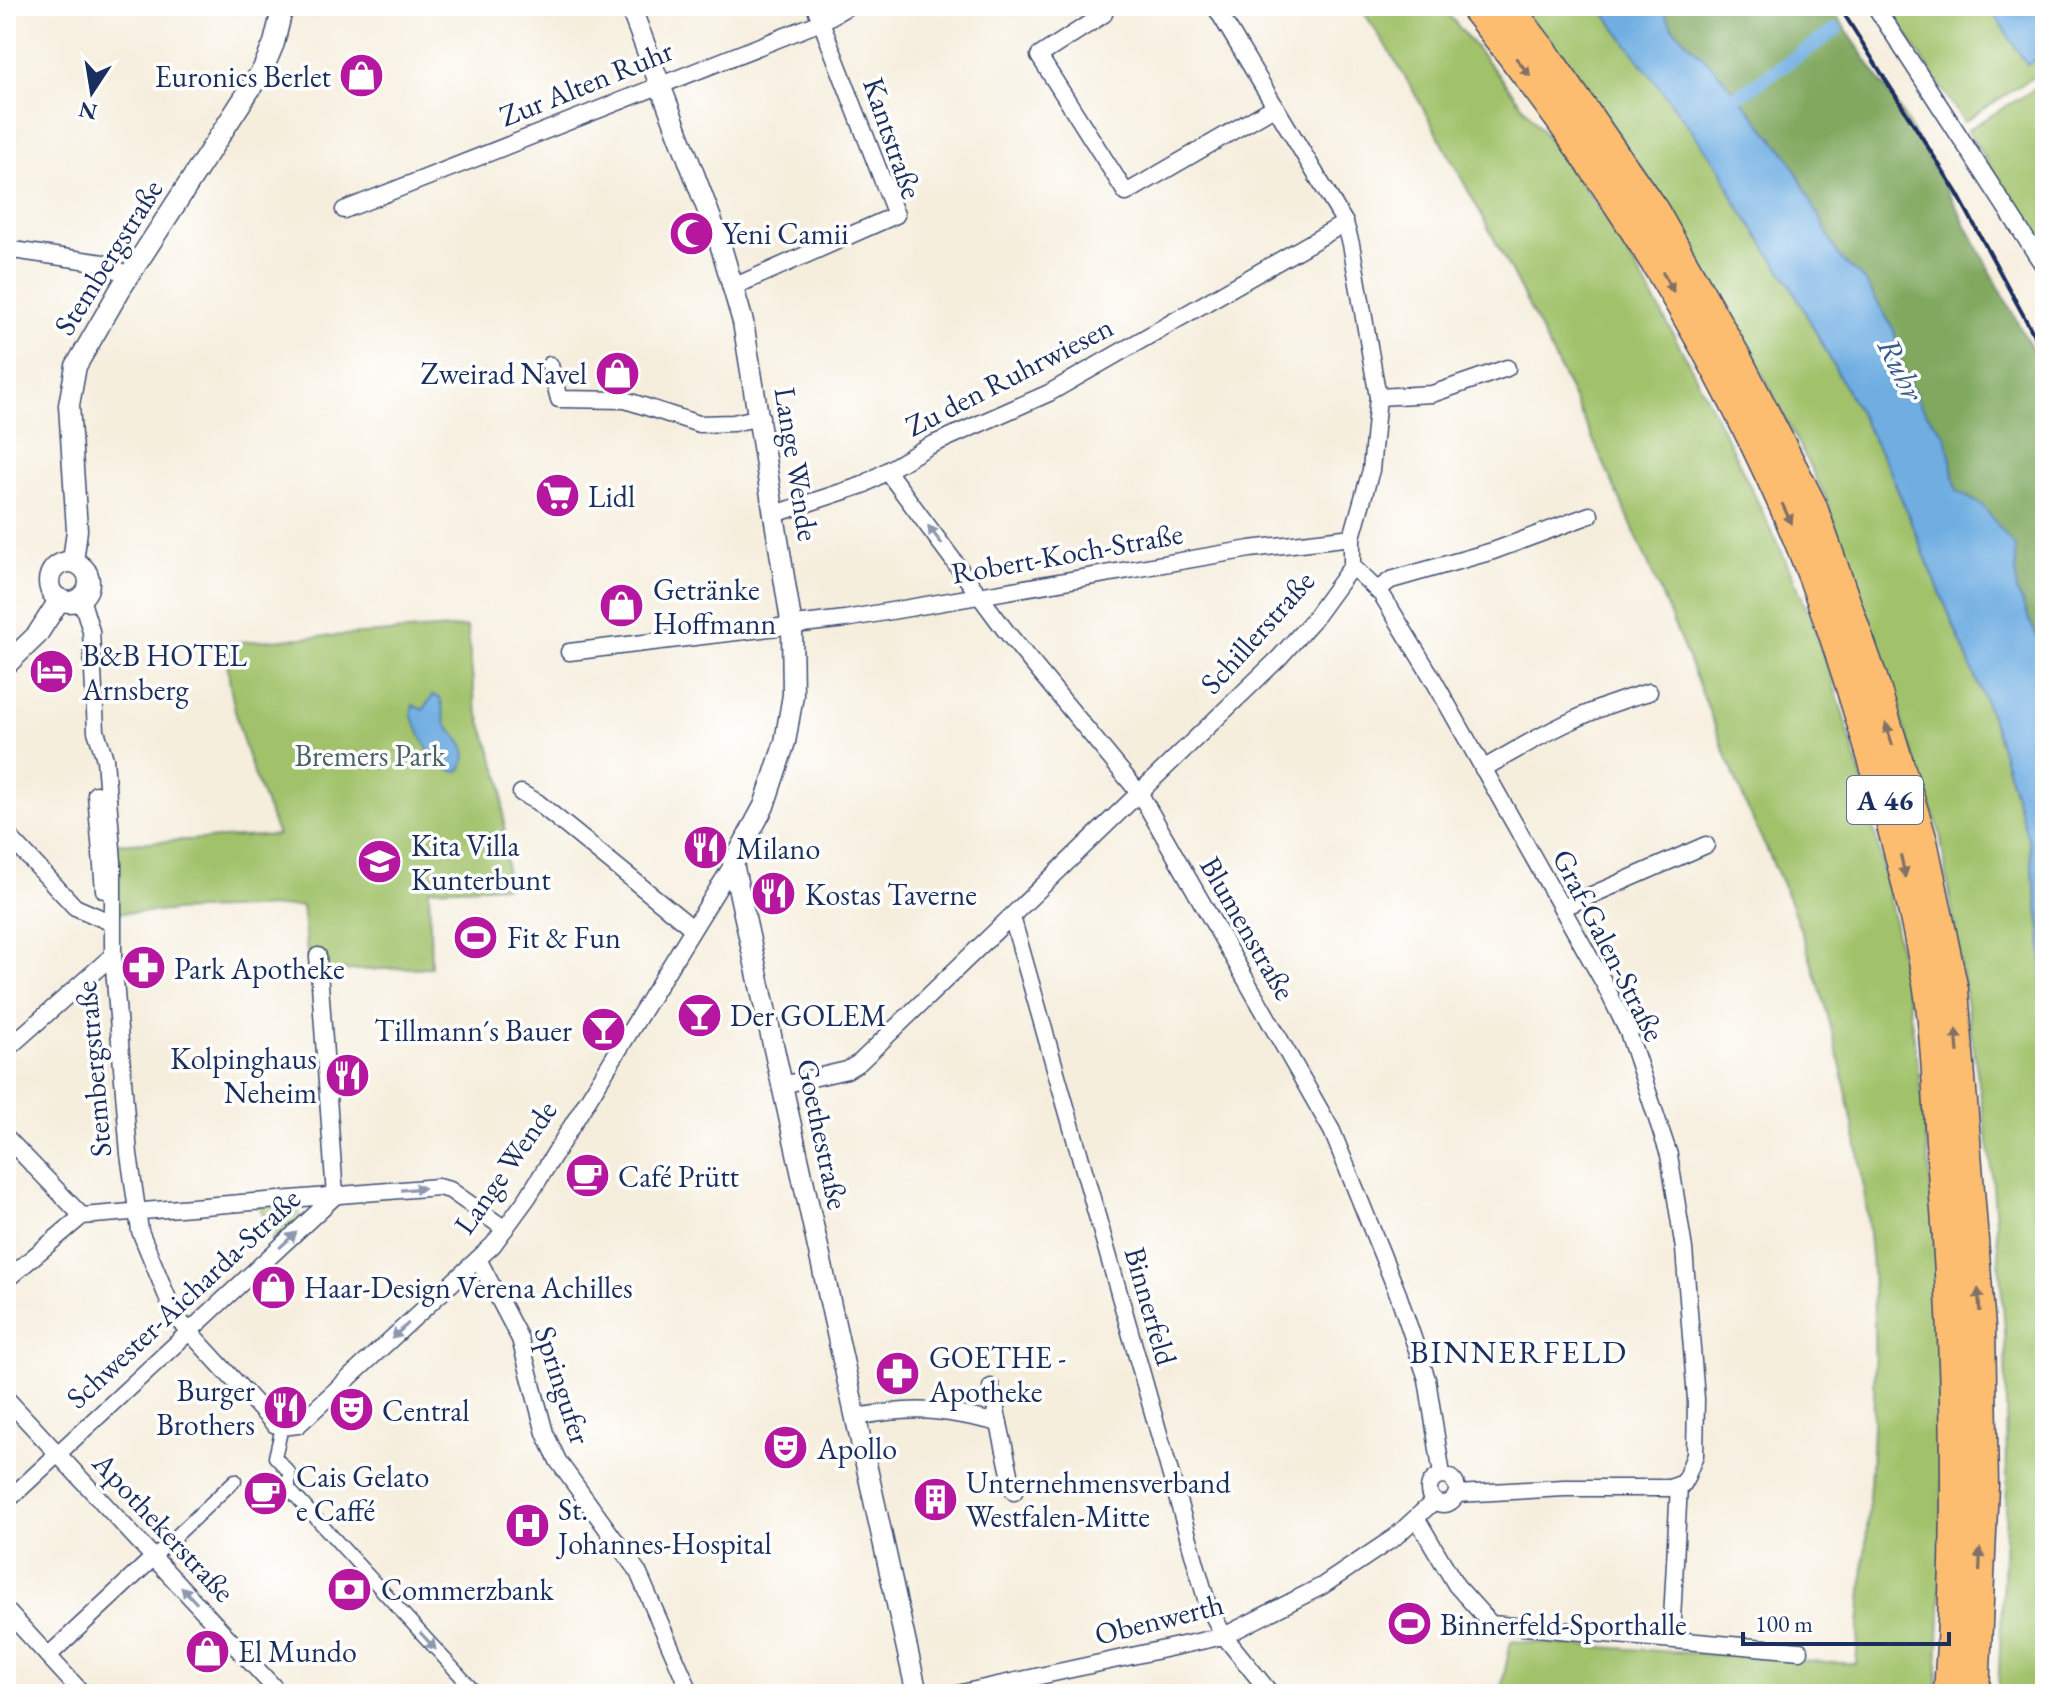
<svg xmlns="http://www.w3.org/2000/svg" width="2051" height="1700" viewBox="0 0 2051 1700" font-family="'EB Garamond',serif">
<rect width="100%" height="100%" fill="#fff"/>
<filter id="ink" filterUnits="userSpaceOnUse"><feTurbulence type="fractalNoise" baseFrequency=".0125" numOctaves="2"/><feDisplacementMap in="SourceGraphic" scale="16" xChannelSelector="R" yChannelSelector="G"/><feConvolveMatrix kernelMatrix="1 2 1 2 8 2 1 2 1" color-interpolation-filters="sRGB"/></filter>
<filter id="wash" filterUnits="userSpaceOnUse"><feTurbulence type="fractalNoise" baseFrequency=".006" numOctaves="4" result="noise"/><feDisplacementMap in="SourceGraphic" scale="32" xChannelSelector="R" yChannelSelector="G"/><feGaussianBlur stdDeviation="1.8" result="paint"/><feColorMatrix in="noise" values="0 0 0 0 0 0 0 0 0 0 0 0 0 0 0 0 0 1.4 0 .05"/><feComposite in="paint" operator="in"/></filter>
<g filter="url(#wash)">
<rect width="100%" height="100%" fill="#f6eedd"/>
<g fill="#a1c26a" stroke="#5e7864" stroke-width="2">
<path d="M1359 6H1441C1503 80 1566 156 1617 237 1667 317 1709 401 1750 486 1776 540 1804 596 1823 652 1938 992 1953 1339 1937 1694H1500L1511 1641 1856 1664C1869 1501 1887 1339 1862 1176 1847 1082 1825 990 1790 902 1775 863 1754 827 1739 788 1663 589 1577 392 1476 205 1439 137 1404 69 1359 6Z"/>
<path d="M1518 6H1599L1722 171 1733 198 1790 284 1890 471 1992 718 2029 842 2041 929 2045 1016V1694H1998L2007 1486 2005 1330 1991 1162 1940 833 1825 496 1750 350 1667 203 1550 43Z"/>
<path d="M1888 6H2045V69L1964 122Z"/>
<path d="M2045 83V253L1967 130Z"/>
<path d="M467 627 475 703 502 784 507 886 429 889 431 967 309 972 302 906 118 913 113 844 278 835C252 773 228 710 226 643Z"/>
<path d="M296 1202 301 1218 274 1243 259 1205Z"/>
</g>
<path fill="#80a85e" stroke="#4e6c5e" stroke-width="2" d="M1661 6H1830L1893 99 1951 197 2045 374V654L2017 592 2015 575 1983 506 1957 491 1946 436 1920 406 1902 368 1894 330 1865 281 1839 257 1789 157 1717 71 1672 27Z"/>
<g fill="#6faee2" stroke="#456ea0" stroke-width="2">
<path d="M1599 6H1661L1672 27 1717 71 1789 157 1839 257 1865 281 1894 330 1902 368 1920 406 1946 436 1957 491 1983 506 2015 547 2017 592 2045 654V1051L2041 929 2029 842 1992 718 1890 471 1790 284 1734 199 1722 171Z"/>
<path d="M1989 6H2042L2045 53 2027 65Z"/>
<path d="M433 695 440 698C443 706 443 718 446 724 457 740 475 748 460 771 430 774 423 735 411 714L413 705 423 710Z"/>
</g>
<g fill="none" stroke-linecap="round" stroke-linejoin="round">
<path stroke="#6faee2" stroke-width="14" d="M1738 96 1836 30"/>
</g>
</g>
<g filter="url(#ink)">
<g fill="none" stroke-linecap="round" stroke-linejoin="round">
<defs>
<g id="pedestrian">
<path d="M282 1427 275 1457 289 1472V1489L477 1694"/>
<path d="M154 1557 235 1480"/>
</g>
<g id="minor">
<path d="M1875 6 2045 268"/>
<path d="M1104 14 1039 56 1126 193 1274 107"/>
<path d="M344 210 821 22 848 6"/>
<path d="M6 249 103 263 129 276"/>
<path d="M733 287 896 215 815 6"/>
<path d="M550 365 559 399 625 400 699 424 733 423 761 417"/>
<path d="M1378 397 1432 394 1507 368"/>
<path d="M887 471 1005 630 1140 794 1332 1131 1398 1294 1427 1379 1442 1475"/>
<path d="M775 514 863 485 927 447 1049 393 1345 223"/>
<path d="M1352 566 1382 595 1433 679 1604 983 1628 1032 1669 1155 1684 1249 1696 1399 1695 1455 1684 1483 1669 1488H1564L1457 1494"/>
<path d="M1377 590 1391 580 1493 551 1590 515"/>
<path d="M81 598 91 631 96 731 105 759 113 862V955L129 1154 140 1231 175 1316 274 1424 282 1427 298 1425 493 1245 528 1197 733 864"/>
<path d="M569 652 845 619 1250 549 1352 537"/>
<path d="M1483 769C1537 737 1589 708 1649 692"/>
<path d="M521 793 537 802 691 927"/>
<path d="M96 794 104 890"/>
<path d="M6 833 75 907 112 923"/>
<path d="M1562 908 1706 845"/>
<path d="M1012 917 1208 1606 1224 1636 1271 1694"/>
<path d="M318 956 335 1196"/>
<path d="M6 1050 113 955"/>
<path d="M782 1085 847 1070 860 1062 1279 658 1312 621 1352 566V537L1371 470 1378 397 1351 244 1345 223 1215 6"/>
<path d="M6 1137 82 1216"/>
<path d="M478 1259 520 1339 545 1433 558 1461 638 1572 691 1694"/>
<path d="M6 1280 82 1216 438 1187 450 1190 505 1229"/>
<path d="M991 1387 1014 1492"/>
<path d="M6 1398 280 1694"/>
<path d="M856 1417C916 1406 939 1409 999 1423"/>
<circle cx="1443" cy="1490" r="14"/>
<path d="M6 1502 335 1196"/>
<path d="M1417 1519 1456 1585 1491 1624 1800 1651"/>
<path d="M6 1610 83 1694"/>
<path d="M1671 1639 1679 1485"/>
<path d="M48 1656 154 1557"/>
<path d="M957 1694 1224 1636 1322 1586 1395 1537 1434 1501"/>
</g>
<g id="tertiary">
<path d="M630 6 719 240 743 322 792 627 793 695 785 742 764 806 733 864 917 1694"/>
<path d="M73 562 77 530 69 405 76 366 121 288 263 69 274 43 283 6"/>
<circle cx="69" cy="582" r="20"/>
<path d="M6 665 37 635 60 599"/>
</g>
<g id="motorway">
<path d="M1474 6C1601 163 1710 335 1791 521 1823 595 1848 675 1871 752 1894 830 1916 909 1929 989 1938 1048 1938 1110 1943 1170 1957 1345 1961 1518 1949 1694"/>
<path d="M1507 6 1544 54 1654 212 1735 356 1811 505 1872 678 1922 841 1953 990 1980 1328 1983 1485 1974 1694"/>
</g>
</defs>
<use href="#pedestrian" stroke="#3c4c71" stroke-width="15"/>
<use href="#minor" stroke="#3c4c71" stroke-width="19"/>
<use href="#tertiary" stroke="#3c4c71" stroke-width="23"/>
<use href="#motorway" stroke="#3c4c71" stroke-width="33"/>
<use href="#pedestrian" stroke="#fff" stroke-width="12"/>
<use href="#minor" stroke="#fff" stroke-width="16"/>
<use href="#tertiary" stroke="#fff" stroke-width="20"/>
<use href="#motorway" stroke="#fcbd6f" stroke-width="30"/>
<path stroke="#1b2f5e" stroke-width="4" d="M1839 6 1957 193 2045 355"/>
</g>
<defs><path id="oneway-solid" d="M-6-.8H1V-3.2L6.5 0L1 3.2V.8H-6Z" transform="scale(2)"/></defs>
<g fill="#806f66">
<use href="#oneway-solid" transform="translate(1523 67) rotate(52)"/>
<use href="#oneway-solid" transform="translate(1668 282) rotate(61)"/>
<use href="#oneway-solid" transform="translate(1787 514) rotate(65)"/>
<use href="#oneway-solid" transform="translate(1889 734) rotate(-107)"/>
<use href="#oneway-solid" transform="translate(1903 866) rotate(78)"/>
<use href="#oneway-solid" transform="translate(1957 1041) rotate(-95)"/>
<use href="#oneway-solid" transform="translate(1979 1300) rotate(-94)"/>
<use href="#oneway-solid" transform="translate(1980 1560) rotate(-88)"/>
</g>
<g fill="#8d97ae">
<use href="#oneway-solid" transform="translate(935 535) rotate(-127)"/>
<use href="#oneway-solid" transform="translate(413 1189) rotate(-5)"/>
<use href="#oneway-solid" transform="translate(288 1240) rotate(-43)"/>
<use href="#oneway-solid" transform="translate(400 1331) rotate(137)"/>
<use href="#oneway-solid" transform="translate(189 1595) rotate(-133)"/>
<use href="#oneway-solid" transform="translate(428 1641) rotate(47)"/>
</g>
</g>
<defs>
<symbol id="shop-disc" viewBox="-11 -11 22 22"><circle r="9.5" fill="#b5179e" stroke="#fff"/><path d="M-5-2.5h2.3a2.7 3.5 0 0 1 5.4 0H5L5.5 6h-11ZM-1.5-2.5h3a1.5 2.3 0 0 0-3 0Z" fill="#fff"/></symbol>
<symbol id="mosque-disc" viewBox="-11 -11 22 22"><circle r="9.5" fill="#b5179e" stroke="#fff"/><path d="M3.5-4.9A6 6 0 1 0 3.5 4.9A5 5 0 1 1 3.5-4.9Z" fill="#fff"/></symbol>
<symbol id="supermarket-disc" viewBox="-11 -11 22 22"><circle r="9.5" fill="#b5179e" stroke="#fff"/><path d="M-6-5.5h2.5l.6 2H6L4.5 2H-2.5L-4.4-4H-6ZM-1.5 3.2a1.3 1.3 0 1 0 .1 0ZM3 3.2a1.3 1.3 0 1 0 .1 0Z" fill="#fff"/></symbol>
<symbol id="hotel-disc" viewBox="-11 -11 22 22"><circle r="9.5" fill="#b5179e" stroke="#fff"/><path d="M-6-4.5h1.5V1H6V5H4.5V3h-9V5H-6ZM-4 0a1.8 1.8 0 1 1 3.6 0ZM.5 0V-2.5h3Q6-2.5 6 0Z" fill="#fff"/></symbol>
<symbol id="restaurant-disc" viewBox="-11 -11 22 22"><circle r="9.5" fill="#b5179e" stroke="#fff"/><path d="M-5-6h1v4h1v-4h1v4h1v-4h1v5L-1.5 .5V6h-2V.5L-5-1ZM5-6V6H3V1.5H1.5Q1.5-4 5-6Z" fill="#fff"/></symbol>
<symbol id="school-disc" viewBox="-11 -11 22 22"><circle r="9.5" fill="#b5179e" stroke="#fff"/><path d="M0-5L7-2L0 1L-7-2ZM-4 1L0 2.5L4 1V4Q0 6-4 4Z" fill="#fff"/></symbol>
<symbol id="stadium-disc" viewBox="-11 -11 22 22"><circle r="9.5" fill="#b5179e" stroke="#fff"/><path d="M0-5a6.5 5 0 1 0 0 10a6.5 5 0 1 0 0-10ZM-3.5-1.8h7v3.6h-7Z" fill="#fff"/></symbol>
<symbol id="pharmacy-disc" viewBox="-11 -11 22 22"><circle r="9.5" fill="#b5179e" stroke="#fff"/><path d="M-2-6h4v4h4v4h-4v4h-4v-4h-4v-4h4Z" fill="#fff"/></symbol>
<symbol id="bar-disc" viewBox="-11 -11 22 22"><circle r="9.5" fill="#b5179e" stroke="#fff"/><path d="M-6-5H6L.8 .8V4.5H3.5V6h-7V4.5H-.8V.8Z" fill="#fff"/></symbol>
<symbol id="cafe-disc" viewBox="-11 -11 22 22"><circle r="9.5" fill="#b5179e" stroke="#fff"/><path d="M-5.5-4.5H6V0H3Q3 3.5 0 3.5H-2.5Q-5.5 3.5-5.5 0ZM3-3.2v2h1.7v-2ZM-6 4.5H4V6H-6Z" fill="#fff"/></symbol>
<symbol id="theatre-disc" viewBox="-11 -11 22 22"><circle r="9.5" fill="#b5179e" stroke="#fff"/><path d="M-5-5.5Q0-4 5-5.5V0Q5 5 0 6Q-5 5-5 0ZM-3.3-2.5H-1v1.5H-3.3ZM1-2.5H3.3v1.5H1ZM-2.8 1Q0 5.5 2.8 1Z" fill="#fff"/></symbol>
<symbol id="building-disc" viewBox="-11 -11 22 22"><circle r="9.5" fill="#b5179e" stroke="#fff"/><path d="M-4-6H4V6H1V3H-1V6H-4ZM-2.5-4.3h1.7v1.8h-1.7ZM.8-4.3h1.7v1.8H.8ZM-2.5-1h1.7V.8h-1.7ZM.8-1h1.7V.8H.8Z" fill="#fff"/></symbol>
<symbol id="hospital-disc" viewBox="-11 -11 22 22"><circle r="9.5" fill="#b5179e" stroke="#fff"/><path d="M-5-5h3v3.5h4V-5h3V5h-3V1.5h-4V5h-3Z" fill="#fff"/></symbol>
<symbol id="bank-disc" viewBox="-11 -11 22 22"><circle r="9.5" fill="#b5179e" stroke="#fff"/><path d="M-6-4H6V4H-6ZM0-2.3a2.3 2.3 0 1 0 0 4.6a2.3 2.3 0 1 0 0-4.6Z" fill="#fff"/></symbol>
</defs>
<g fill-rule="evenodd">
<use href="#shop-disc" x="336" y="50" width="51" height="51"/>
<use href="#mosque-disc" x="666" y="208" width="51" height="51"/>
<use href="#shop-disc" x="592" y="348" width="51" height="51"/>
<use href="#supermarket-disc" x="532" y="470" width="51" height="51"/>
<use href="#shop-disc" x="596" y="580" width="51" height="51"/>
<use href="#hotel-disc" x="26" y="646" width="51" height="51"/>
<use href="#restaurant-disc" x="680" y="822" width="51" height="51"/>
<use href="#school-disc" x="354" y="836" width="51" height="51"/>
<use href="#restaurant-disc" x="748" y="868" width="51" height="51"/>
<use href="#stadium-disc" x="450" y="912" width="51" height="51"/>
<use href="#pharmacy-disc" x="118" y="942" width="51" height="51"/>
<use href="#bar-disc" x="674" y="990" width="51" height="51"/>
<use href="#bar-disc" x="578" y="1004" width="51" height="51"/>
<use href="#restaurant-disc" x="322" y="1050" width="51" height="51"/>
<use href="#cafe-disc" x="562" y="1150" width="51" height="51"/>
<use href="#shop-disc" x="248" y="1262" width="51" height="51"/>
<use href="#pharmacy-disc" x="872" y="1348" width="51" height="51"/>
<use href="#restaurant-disc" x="260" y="1382" width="51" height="51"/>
<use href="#theatre-disc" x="326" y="1384" width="51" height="51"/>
<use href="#theatre-disc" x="760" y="1422" width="51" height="51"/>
<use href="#cafe-disc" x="240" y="1468" width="51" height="51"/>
<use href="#building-disc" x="910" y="1474" width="51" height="51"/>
<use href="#hospital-disc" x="502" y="1500" width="51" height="51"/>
<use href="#bank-disc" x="324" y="1564" width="51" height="51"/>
<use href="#stadium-disc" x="1384" y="1598" width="51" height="51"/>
<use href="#shop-disc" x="182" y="1626" width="51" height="51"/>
</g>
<g text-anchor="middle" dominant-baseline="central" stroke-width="7" stroke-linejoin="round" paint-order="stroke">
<rect fill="#fff" stroke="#5f6d8e" stroke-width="2" x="1847" y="776" width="76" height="48" rx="6"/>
<g font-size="28" font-weight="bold" fill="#1b2f5e">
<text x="1885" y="800">A 46</text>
</g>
<g font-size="30" fill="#1b2f5e" stroke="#fff" text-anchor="start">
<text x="331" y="76" text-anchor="end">Euronics Berlet</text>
<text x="722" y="233">Yeni Camii</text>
<text x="587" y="373" text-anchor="end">Zweirad Navel</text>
<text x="588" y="496">Lidl</text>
<text x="653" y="589">Getränke<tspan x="653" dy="34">Hoffmann</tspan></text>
<text x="82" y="655">B&amp;B HOTEL<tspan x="82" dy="34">Arnsberg</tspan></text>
<text x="411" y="845">Kita Villa<tspan x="411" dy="34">Kunterbunt</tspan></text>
<text x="736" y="848">Milano</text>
<text x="805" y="894">Kostas Taverne</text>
<text x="507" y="937">Fit &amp; Fun</text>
<text x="174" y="968">Park Apotheke</text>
<text x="730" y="1015">Der GOLEM</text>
<text x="572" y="1030" text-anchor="end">Tillmann´s Bauer</text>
<text x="317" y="1058" text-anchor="end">Kolpinghaus<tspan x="317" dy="34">Neheim</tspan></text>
<text x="618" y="1176">Café Prütt</text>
<text x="304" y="1287">Haar-Design Verena Achilles</text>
<text x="929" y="1357">GOETHE -<tspan x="929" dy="34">Apotheke</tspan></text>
<text x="255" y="1390" text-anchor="end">Burger<tspan x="255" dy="34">Brothers</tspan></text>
<text x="382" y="1410">Central</text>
<text x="817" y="1448">Apollo</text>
<text x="296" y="1476">Cais Gelato<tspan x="296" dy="34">e Caffé</tspan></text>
<text x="966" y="1482">Unternehmensverband<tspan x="966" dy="34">Westfalen-Mitte</tspan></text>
<text x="558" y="1509">St.<tspan x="558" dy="34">Johannes-Hospital</tspan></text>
<text x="381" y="1589">Commerzbank</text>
<text x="1440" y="1624">Binnerfeld-Sporthalle</text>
<text x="238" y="1651">El Mundo</text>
</g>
<g font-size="30" fill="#1b2f5e" stroke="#fff">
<text transform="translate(586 83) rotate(-22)">Zur Alten Ruhr</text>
<text transform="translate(893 138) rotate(71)">Kantstraße</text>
<text transform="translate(108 257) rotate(-58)">Stembergstraße</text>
<text transform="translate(1009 376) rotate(-27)">Zu den Ruhrwiesen</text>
<text transform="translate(797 464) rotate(81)">Lange Wende</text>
<text transform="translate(1067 553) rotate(-10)">Robert-Koch-Straße</text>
<text transform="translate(1257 632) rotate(-48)">Schillerstraße</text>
<text transform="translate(1248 928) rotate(60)">Blumenstraße</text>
<text transform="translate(1609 945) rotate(63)">Graf-Galen-Straße</text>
<text transform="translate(93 1069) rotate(-95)">Stembergstraße</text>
<text transform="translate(823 1134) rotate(78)">Goethestraße</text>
<text transform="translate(505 1167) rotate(-55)">Lange Wende</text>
<text transform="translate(183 1298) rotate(-43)">Schwester-Aicharda-Straße</text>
<text transform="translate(1151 1306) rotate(74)">Binnerfeld</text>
<text transform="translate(563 1385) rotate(72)">Springufer</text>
<text transform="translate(164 1527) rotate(47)">Apothekerstraße</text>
<text transform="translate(1159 1619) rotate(-14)">Obenwerth</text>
</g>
<g font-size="30" fill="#4a6262" stroke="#fff">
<text x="370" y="755">Bremers Park</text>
</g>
<g font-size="32" font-style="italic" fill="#385b8c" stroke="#fff">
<text transform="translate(1901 369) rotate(64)">Ruhr</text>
</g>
<g font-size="32" letter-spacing="2" fill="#1b2f5e" stroke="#fff">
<text x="1519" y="1352">BINNERFELD</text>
</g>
</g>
<rect width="2051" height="1700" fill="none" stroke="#fff" stroke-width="32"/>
<g transform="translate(92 92) rotate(192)" stroke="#ffffff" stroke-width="6" paint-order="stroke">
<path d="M0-6L14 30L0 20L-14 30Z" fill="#1b2f5e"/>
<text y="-12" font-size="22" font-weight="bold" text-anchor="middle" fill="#1b2f5e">N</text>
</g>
<path d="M1743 1632v12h206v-12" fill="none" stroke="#1b2f5e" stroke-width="4"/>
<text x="1755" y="1632" font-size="24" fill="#1b2f5e" stroke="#ffffff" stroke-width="6" paint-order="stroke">100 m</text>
</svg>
